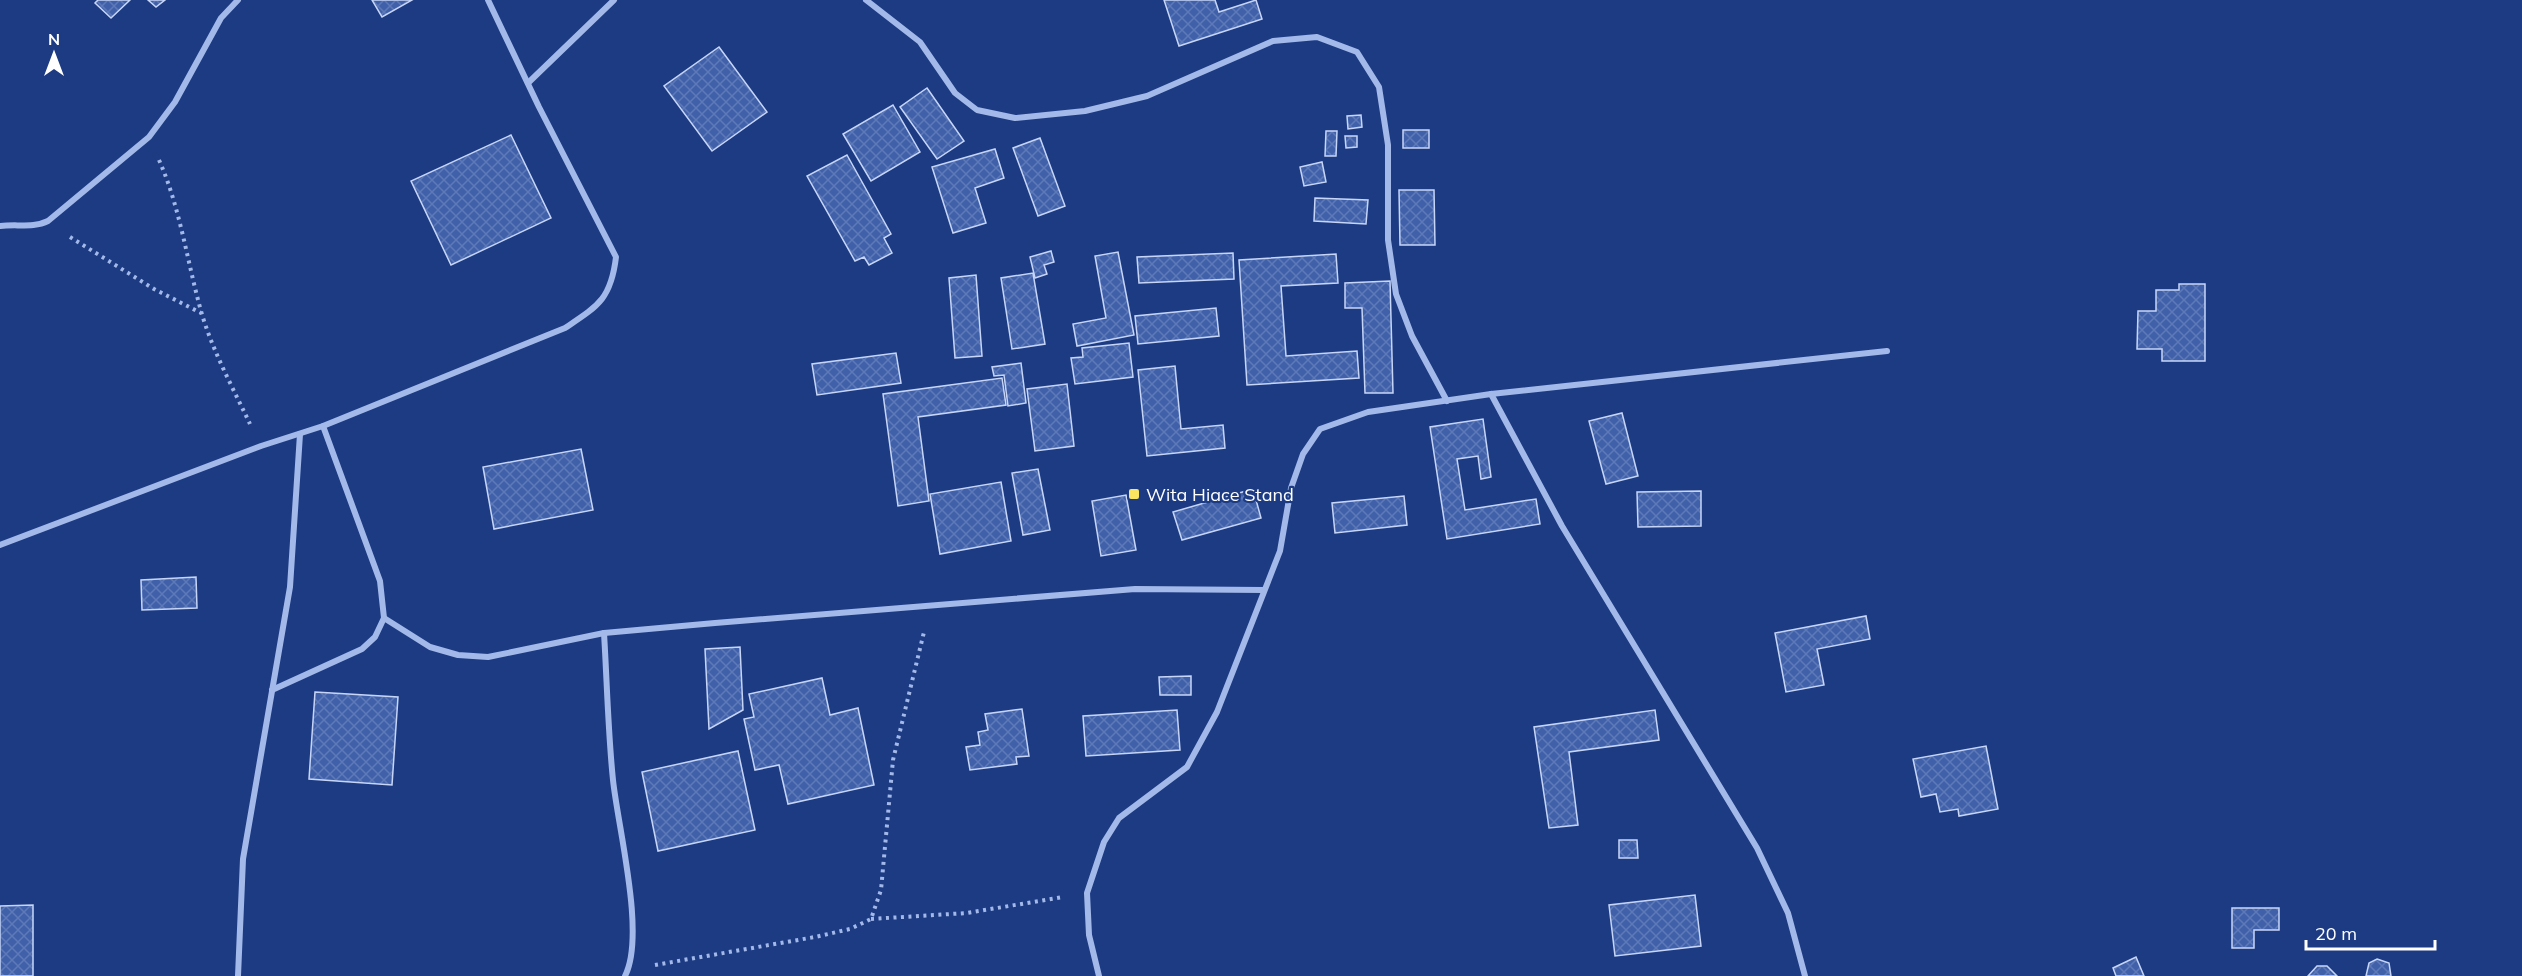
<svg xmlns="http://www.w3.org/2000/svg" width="2522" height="976" viewBox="0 0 2522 976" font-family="Mulish,sans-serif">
<defs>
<pattern id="building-cross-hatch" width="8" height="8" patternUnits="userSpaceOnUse" patternTransform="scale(1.5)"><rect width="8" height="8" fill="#4061aa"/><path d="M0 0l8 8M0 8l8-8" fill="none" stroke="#5d79b7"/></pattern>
</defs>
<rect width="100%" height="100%" fill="#1c3b83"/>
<g fill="url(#building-cross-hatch)" stroke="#c7d6f8" stroke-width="1.5">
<path d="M98 0H130L111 18 95 3Z"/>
<path d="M148 0H165L156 7Z"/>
<path d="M372 0H412L382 17Z"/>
<path d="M1164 0H1215L1219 12 1256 0 1262 19 1179 46Z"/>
<path d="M719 47 767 112 712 151 664 86Z"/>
<path d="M927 88 964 141 937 159 900 107Z"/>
<path d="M893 105 920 152 871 181 843 134Z"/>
<path d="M1361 115 1362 127 1348 129 1347 116Z"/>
<rect x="1403" y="130" width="26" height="18"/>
<path d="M1326 131H1337L1336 156H1325Z"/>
<path d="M511 135 551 218 451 265 411 181Z"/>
<path d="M1345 136H1357V147L1346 148Z"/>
<path d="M1040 138 1065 206 1038 216 1013 148Z"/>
<path d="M995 149 1004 178 975 188 986 223 953 233 932 167Z"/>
<path d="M847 155 891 234 884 238 892 253 869 265 864 257 855 261 807 176Z"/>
<path d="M1322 162 1326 182 1304 186 1300 167Z"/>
<path d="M1399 190H1434L1435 245H1400Z"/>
<path d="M1315 198 1368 200 1366 224 1314 221Z"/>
<path d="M1051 251 1054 262 1044 265 1047 274 1035 278 1030 257Z"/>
<path d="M1118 252 1134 335 1077 346 1073 324 1106 318 1095 256Z"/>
<path d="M1233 253 1234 279 1139 283 1137 257Z"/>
<path d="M1336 254 1338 283 1281 286 1286 356 1357 351 1359 378 1247 385 1239 260Z"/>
<path d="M1033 273 1045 344 1012 349 1001 278Z"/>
<path d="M976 275 982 356 955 358 949 278Z"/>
<path d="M1390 281 1393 393H1365L1362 308H1345V283Z"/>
<path d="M2179 284H2205V361H2162V349H2137L2138 311H2156V290H2179Z"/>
<path d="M1216 308 1219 336 1138 344 1135 316Z"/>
<path d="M1129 343 1133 377 1075 384 1071 358 1083 357 1082 348Z"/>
<path d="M896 353 901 383 817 395 812 364Z"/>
<path d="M1021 363 1026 403 1008 406 1004 375 994 376 992 367Z"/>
<path d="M1175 366 1181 429 1223 425 1225 448 1147 456 1138 370Z"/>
<path d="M1002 378 1006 405 918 417 929 501 898 506 883 394Z"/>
<path d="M1067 384 1074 446 1035 451 1027 389Z"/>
<path d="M1622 413 1638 476 1606 484 1589 421Z"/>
<path d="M1483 419 1491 477 1481 479 1478 456 1457 459 1465 510 1536 499 1540 524 1447 539 1430 427Z"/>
<path d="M581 449 593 510 494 529 483 467Z"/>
<path d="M1038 469 1050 530 1023 535 1012 473Z"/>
<path d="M1001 482 1011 541 940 554 930 494Z"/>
<path d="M1253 489 1261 518 1182 540 1173 512Z"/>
<path d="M1701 491V526L1638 527 1637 492Z"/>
<path d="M1126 495 1136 550 1101 556 1092 501Z"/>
<path d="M1404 496 1407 525 1335 533 1332 503Z"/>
<path d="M196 577 197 608 142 610 141 580Z"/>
<path d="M1866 616 1870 639 1817 649 1824 685 1786 692 1775 633Z"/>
<path d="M740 647 743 710 709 729 705 649Z"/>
<path d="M1191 676V695H1160L1159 677Z"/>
<path d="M822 678 830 715 858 708 874 785 788 804 779 765 755 770 744 719 754 717 749 694Z"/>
<path d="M315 692 398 697 392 785 309 779Z"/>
<path d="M1022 709 1029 756 1016 757 1017 764 970 770 966 747 980 745 978 732 988 730 985 714Z"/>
<path d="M1177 710 1180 750 1086 756 1083 716Z"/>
<path d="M1655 710 1659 740 1569 752 1578 825 1549 828 1534 727Z"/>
<path d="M1986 746 1998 809 1959 816 1958 809 1940 812 1936 794 1921 797 1913 759Z"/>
<path d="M738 751 755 830 658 851 642 772Z"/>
<path d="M1619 840H1637L1638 858H1619Z"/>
<path d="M1695 895 1701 946 1615 956 1609 905Z"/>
<path d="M33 905V976H0V906Z"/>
<path d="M2232 908H2279V930H2254V948H2232Z"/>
<path d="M2136 957 2144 976H2116L2113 968Z"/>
<path d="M2377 959 2389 963 2391 976H2366L2369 963Z"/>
<path d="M2317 966H2327L2337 976H2308Z"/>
</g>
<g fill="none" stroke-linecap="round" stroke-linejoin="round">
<g stroke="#a3b9ea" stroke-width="4" stroke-dasharray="3 4.5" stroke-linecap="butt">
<path d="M159 160C180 207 187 261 201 311 212 350 233 388 250 424"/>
<path d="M70 237 154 289 201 313"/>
<path d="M871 919 967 913 1063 897"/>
<path d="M655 965 815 937 850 929 871 919 881 890 893 760 924 632"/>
</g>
<g stroke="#a3b9ea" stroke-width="6">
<path d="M866 0 920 42 955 93 977 110 1015 118 1085 111 1147 96 1273 41 1317 37 1357 52 1379 87 1388 145V240L1396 294 1412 336 1447 401"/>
<path d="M528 83 614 0"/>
<path d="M0 226C16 224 34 228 48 221L149 137 175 102 221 18 238 0"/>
<path d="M1491 394 1562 526 1757 848 1788 913 1805 976"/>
<path d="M0 545 261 446 323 426 565 328C598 306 611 299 616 257L539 107 488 0"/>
<path d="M384 618 430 647 458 655 488 657 604 633 715 623 1135 589 1264 590"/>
<path d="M604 633C607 682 608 732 613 780 618 828 646 935 625 976"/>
<path d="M272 690 362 649 375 637 384 618 380 581 323 426"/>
<path d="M238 976 243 859 290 587 300 434"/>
<path d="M1099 976 1089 935 1087 893 1104 842 1119 818 1187 767 1217 712 1280 551 1291 488 1303 454 1320 429 1368 412 1491 394 1887 351"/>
</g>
</g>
<rect fill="#fae460" stroke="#1c3b83" stroke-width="2" x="1128" y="488" width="12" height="12" rx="3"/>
<g text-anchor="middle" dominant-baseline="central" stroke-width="4.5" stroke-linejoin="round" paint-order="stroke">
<g font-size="18" fill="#fff" stroke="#1c3b83" text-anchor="start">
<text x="1146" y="494">Wita Hiace Stand</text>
</g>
</g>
<g transform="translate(54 54)" stroke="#1c3b83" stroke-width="4.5" paint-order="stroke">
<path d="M0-4.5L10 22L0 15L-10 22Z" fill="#ffffff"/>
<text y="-9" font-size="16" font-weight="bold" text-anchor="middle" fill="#ffffff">N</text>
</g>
<path d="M2306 940v9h129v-9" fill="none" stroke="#ffffff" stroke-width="3"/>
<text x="2315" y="940" font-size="18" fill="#ffffff" stroke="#1c3b83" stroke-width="4.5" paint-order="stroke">20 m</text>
</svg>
